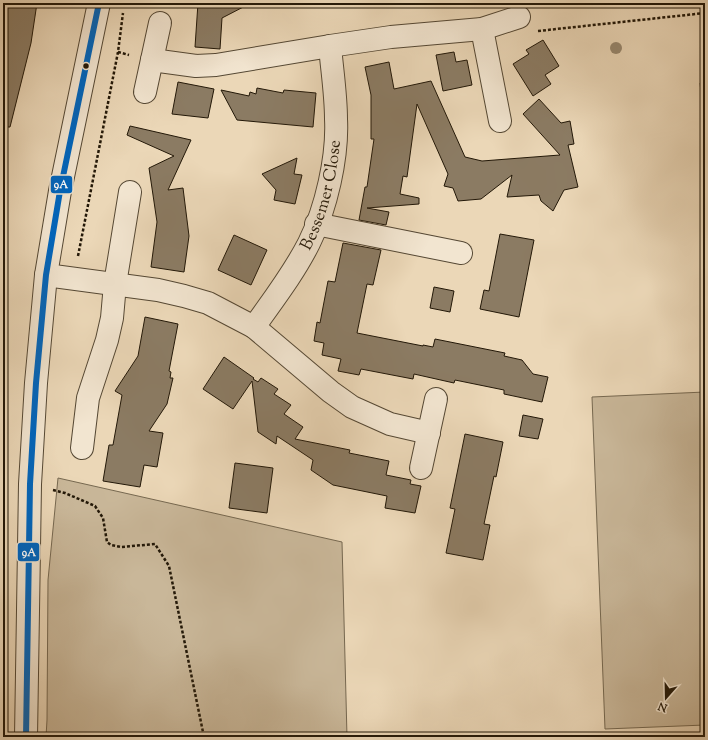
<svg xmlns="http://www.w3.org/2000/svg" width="708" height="740" viewBox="0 0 708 740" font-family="'Sorts Mill Goudy',serif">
<rect width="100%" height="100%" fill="#ebd7b7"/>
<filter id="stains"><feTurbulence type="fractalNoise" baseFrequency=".005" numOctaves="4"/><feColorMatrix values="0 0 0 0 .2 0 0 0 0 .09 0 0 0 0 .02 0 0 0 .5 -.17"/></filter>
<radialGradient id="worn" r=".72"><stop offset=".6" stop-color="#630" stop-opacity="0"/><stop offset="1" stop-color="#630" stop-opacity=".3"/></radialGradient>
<g fill="#c9b799" stroke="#766850">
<path d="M700 83H705V131Z"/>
<path d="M705 392V725L605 729 592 397Z"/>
<path d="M58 478 342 542 347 737H46L47 720 48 580Z"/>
</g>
<g fill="#8b7b63" stroke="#231808">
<path d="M3 3H37L31 43 10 127H3Z"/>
<path d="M198 3H251L222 18 220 49 195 47Z"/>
<path d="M543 40 559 66 545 75 551 84 533 96 513 64 529 54 526 50Z"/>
<path d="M454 52 456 62 467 60 472 85 443 91 436 55Z"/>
<path d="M389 62 394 89 431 81 465 157 482 161 560 155 523 114 539 99 561 123 570 121 574 144 568 145 578 187 564 190 553 211 541 201 539 195 507 197 512 175 481 199 458 201 453 188 444 186 448 174 417 104 407 177 403 176 400 194 419 198V204L367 208 389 212 386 225 359 220 365 187H367L374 139H371V95L365 67Z"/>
<path d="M178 82 214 89 208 118 172 114Z"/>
<path d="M257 88 283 93 284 90 316 93 313 127 237 120 221 90 249 96 250 92 256 94Z"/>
<path d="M130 126 191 140 168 190 183 188 189 236 184 272 151 267 157 222 149 168 174 156 127 135Z"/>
<path d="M297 158 294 174 302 175 295 204 274 200 276 190 262 174Z"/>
<path d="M500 234 534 240 519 317 480 309 484 290 489 291Z"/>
<path d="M234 235 267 250 251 285 218 270Z"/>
<path d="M343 243 381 250 373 285 367 284 357 333 423 346V345L433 347 435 339 505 353 504 356 522 360 533 374 548 377 542 402 504 394V390L455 380 454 383 414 374 413 379 361 369 359 375 338 371 341 359 322 355 324 343 314 341 317 322 320 323 328 281 335 282Z"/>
<path d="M434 287 454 291 450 312 430 308Z"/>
<path d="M145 317 178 324 169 371 171 372 170 378H173L167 404 149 431 163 433 157 467 144 465 140 487 103 481 109 445H113L122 395 115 391 138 356Z"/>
<path d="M224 357 254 378 253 379 258 382 261 378 278 389 274 394 291 405 284 414 303 427 295 439 350 450 349 453 389 461 386 475 411 480 410 484 421 486 415 513 385 508 387 496 333 485 311 470 313 460 277 436 276 444 258 432 252 381 233 409 203 389Z"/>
<path d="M523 415 543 419 538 439 519 436Z"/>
<path d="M465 434 503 442 496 477 494 476 484 524 490 525 483 560 446 553 455 509 450 508Z"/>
<path d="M235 463 273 468 267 513 229 508Z"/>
</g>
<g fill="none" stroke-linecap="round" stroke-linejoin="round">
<defs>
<g id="minor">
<path d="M482 29 500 121"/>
<path d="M330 46 391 37 482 29 519 17"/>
<path d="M145 92 160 23"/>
<path d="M316 224 461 253"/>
<path id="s1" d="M46 275 158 290 184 296 208 303 254 327C273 300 294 273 309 243 326 209 338 157 336 119 336 95 332 70 330 46L216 65 196 66 152 60"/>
<path d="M254 327 331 392 352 407 390 424 429 433"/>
<path d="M82 448 88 398 107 340 112 318 115 284 130 192"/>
<path d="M421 468 436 399"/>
<path d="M26 737 30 484 36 383 46 275 60 191 99 3"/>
</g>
</defs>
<use href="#minor" stroke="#554834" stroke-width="24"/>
<g stroke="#231808" stroke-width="2.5" stroke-dasharray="3 2" stroke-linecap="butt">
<path d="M538 31 705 13"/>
<path d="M118 52 129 55"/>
<path d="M78 256 118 52 123 13"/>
<path d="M53 490 65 493 95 506 103 518 107 542 111 545 121 547 155 544 169 566 204 737"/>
</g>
<use href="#minor" stroke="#f2e5d0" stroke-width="22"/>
<defs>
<path id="bus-1" d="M26 737 30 484 36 383 46 275 60 191 99 3"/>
</defs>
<use href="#bus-1" stroke="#f2e5d0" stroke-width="9"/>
<use href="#bus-1" stroke="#0065bd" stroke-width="6"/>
</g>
<circle fill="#98886f" cx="616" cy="48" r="6"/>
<circle fill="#231808" stroke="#f2e5d0" stroke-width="1.5" cx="86" cy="66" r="3.5"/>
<g text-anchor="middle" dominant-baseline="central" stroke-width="3" stroke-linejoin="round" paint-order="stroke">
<g font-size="17" fill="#231808" stroke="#f2e5d0">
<text stroke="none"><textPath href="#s1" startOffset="367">Bessemer Close</textPath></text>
</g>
</g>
<g stroke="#f2e5d0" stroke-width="1.5">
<rect x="50" y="175" width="23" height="19" rx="4" fill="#0065bd"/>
<rect x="17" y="542" width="23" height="20" rx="4" fill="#0065bd"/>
</g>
<g font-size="11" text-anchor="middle" font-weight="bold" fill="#fff">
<text x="61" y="188">9A</text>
<text x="29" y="556">9A</text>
</g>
<rect width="708" height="740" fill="none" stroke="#ebd7b7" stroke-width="16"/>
<rect x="4" y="4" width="700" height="732" fill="none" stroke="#231808" stroke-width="2"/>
<rect x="8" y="8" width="692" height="724" fill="none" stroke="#231808"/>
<g transform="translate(666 698) rotate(200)" stroke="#f2e5d0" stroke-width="3" paint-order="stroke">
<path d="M0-3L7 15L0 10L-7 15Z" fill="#231808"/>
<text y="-6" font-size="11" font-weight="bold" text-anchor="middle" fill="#231808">N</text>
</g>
<rect width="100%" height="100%" filter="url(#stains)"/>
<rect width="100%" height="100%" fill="url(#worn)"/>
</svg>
